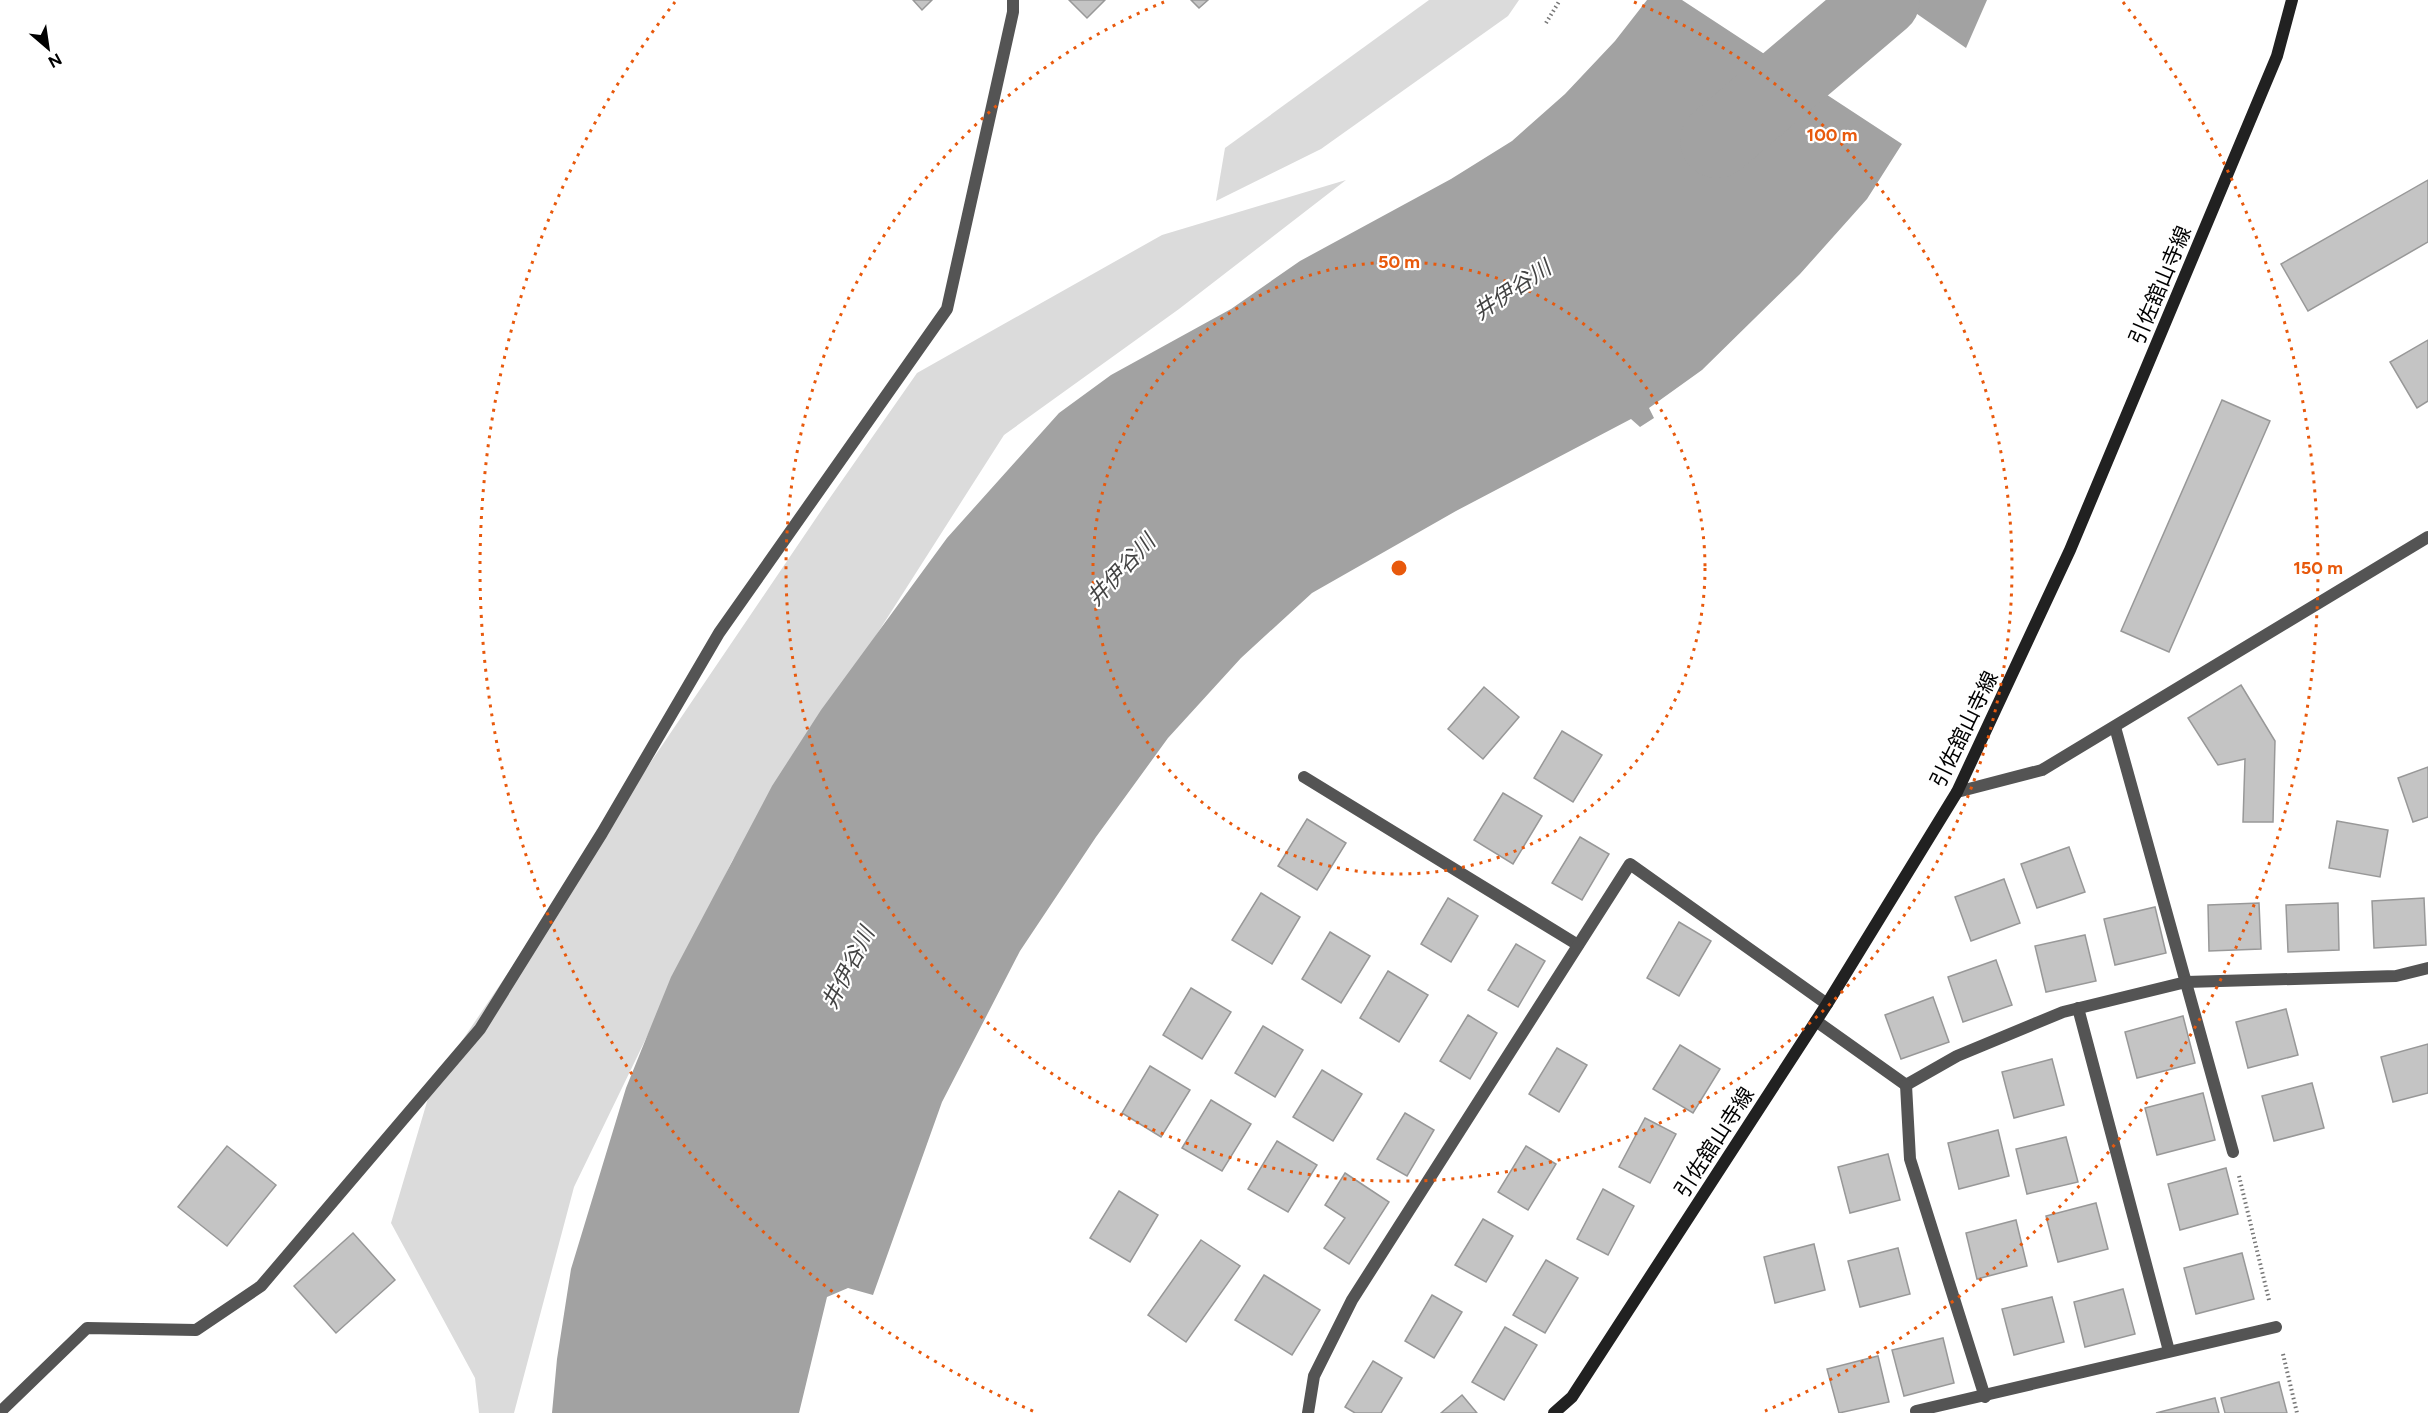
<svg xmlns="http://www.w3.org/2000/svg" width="2428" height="1413" viewBox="0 0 2428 1413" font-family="Figtree,'Noto Sans JP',sans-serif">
<rect width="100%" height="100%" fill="#fff"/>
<g fill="#dbdbdb">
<path d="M1429 0H1519L1508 16 1321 149 1216 201 1225 148Z"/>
<path d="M1346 180 1179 309 1004 435 732 861 574 1187 514 1413H479L475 1378 391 1223 432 1085 827 502 917 373 1162 235Z"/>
</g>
<g fill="#a2a2a2">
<path d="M1647 0H1682L1902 144 1867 199 1800 274 1702 370 1649 408 1654 418 1640 427 1631 419 1456 511 1312 593 1241 658 1168 738 1096 837 1020 951 942 1102 873 1295 848 1288 827 1297 799 1413H552L557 1359 571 1269 626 1088 671 977 772 786 821 710 947 538 1059 413 1111 375 1231 309 1300 261 1451 179 1512 141 1565 94 1615 41Z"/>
<path d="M1897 0H1987L1966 48Z"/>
</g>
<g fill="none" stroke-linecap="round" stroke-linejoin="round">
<path stroke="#a2a2a2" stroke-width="74" d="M1717 141 1883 0"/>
</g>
<g fill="#c4c4c4" stroke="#989898" stroke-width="1.5">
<path d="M913 0H932L922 10Z"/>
<path d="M1069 0H1105L1087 18Z"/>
<path d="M1191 0H1208L1199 8Z"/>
<path d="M2428 180V242L2308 311 2281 264Z"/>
<path d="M2428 340V401L2417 408 2390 362Z"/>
<path d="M2222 400 2270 421 2169 652 2121 631Z"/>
<path d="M2241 685 2275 741 2273 822H2243L2245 759 2218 765 2188 718Z"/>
<path d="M1484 687 1519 717 1483 759 1448 729Z"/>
<path d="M1562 731 1602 755 1573 802 1534 778Z"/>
<path d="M2428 767V817L2413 822 2398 778Z"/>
<path d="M1503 793 1542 816 1513 864 1474 840Z"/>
<path d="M1307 819 1346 843 1317 890 1278 866Z"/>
<path d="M2337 821 2388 830 2380 877 2329 868Z"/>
<path d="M1580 837 1609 854 1582 900 1552 883Z"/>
<path d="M2069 847 2085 892 2037 908 2021 864Z"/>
<path d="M2004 879 2020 923 1971 941 1955 897Z"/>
<path d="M1261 893 1300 917 1272 964 1232 940Z"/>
<path d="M1448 898 1478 916 1451 962 1421 944Z"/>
<path d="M2424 898 2426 945 2374 948 2372 901Z"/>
<path d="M2259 903 2261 949 2209 951 2208 905Z"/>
<path d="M2338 903 2339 950 2288 952 2286 905Z"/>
<path d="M2155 907 2166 953 2115 965 2104 919Z"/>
<path d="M1679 922 1711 941 1679 996 1647 978Z"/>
<path d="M1330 932 1370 956 1341 1003 1302 979Z"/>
<path d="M2085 935 2096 981 2046 992 2035 946Z"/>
<path d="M1516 944 1545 961 1518 1007 1488 990Z"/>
<path d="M1996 960 2012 1005 1963 1022 1948 977Z"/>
<path d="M1388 971 1428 995 1399 1042 1360 1018Z"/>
<path d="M1191 988 1231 1012 1202 1059 1163 1035Z"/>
<path d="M1933 997 1949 1042 1901 1059 1885 1015Z"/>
<path d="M2286 1009 2298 1055 2248 1068 2236 1022Z"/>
<path d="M1468 1015 1497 1033 1470 1079 1440 1061Z"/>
<path d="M2183 1016 2195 1063 2137 1078 2125 1032Z"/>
<path d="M1263 1026 1303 1050 1275 1097 1235 1073Z"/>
<path d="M2428 1044V1093L2393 1102 2381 1057Z"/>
<path d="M1680 1045 1720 1069 1693 1113 1653 1089Z"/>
<path d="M1557 1048 1587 1065 1559 1112 1529 1094Z"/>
<path d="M2052 1059 2064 1105 2014 1118 2002 1072Z"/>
<path d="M1150 1066 1190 1090 1161 1137 1122 1113Z"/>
<path d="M1322 1070 1362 1094 1333 1141 1293 1117Z"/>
<path d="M2312 1083 2324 1128 2274 1141 2262 1096Z"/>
<path d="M2203 1093 2215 1140 2157 1155 2145 1108Z"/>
<path d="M1211 1100 1251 1124 1222 1171 1182 1148Z"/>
<path d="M1405 1113 1434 1130 1407 1176 1377 1159Z"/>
<path d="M1645 1118 1676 1134 1650 1183 1619 1167Z"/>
<path d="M1998 1130 2009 1176 1959 1189 1948 1143Z"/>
<path d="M2066 1137 2078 1182 2027 1194 2016 1149Z"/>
<path d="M1277 1141 1317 1165 1288 1212 1248 1189Z"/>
<path d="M227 1146 276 1185 227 1246 178 1207Z"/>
<path d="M1526 1146 1556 1164 1528 1210 1498 1192Z"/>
<path d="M1888 1154 1900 1200 1850 1213 1838 1167Z"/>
<path d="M2226 1168 2238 1214 2180 1230 2168 1184Z"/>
<path d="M1345 1173 1389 1202 1349 1264 1324 1248 1345 1218 1325 1205Z"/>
<path d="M1603 1189 1634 1206 1608 1255 1577 1239Z"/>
<path d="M1119 1191 1158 1215 1130 1262 1090 1238Z"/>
<path d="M2096 1203 2108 1249 2058 1262 2046 1216Z"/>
<path d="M1483 1219 1513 1236 1486 1282 1455 1265Z"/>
<path d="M2016 1220 2027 1266 1977 1279 1966 1233Z"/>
<path d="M353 1233 395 1280 336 1333 294 1286Z"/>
<path d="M1201 1240 1240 1266 1186 1342 1148 1315Z"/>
<path d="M1814 1244 1825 1290 1775 1303 1764 1257Z"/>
<path d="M1898 1248 1910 1294 1860 1307 1848 1261Z"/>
<path d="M2242 1253 2254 1299 2196 1314 2184 1268Z"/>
<path d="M1546 1260 1578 1278 1545 1333 1513 1315Z"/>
<path d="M1264 1275 1320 1310 1292 1355 1235 1320Z"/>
<path d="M2123 1289 2135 1334 2085 1347 2074 1302Z"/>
<path d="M1432 1295 1462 1312 1434 1358 1405 1341Z"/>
<path d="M2052 1297 2064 1342 2014 1355 2002 1309Z"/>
<path d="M1505 1327 1537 1345 1504 1400 1472 1382Z"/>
<path d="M1943 1338 1954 1383 1904 1396 1892 1350Z"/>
<path d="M1878 1356 1889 1402 1839 1413 1827 1369Z"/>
<path d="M1373 1361 1402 1378 1381 1413H1355L1345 1407Z"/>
<path d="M2279 1382 2287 1413H2225L2221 1398Z"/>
<path d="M1462 1395 1477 1413H1441Z"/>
<path d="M2215 1398 2219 1413H2156Z"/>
</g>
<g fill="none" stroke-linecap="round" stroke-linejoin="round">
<g stroke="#767676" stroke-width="4" stroke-dasharray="1.5 3" stroke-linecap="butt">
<path d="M1546 23 1560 0"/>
<path d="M2239 1176 2269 1300"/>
<path d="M2283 1354 2297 1413"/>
</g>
<g stroke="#545454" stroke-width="12">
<path d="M2115 727 2233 1152"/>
<path d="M1304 777 1578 945"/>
<path d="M1957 792 2042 770 2428 537"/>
<path d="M2078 1008 2169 1351"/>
<path d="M1816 1021 1906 1085 1957 1056 2063 1012 2186 982 2396 976 2428 968"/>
<path d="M1906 1085 1910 1159 1985 1397"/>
<path d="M1916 1411 2276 1327"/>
<path d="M0 1412 87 1328 196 1330 261 1286 480 1029 602 833 719 633 947 309 1013 12V0"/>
<path d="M1308 1413 1314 1376 1352 1300 1630 864 1827 1004"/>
</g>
<path stroke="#212121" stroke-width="12" d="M1554 1413 1572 1397 1827 1004 1957 792 2070 550 2277 56 2292 0"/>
</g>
<g fill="none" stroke="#e8590c" stroke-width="3" stroke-dasharray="3 6">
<circle cx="1399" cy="568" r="306"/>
<path d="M1634 2A613 613 0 1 1 1164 2"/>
<path d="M1033 1411A919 919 0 0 1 675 2M2123 2A919 919 0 0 1 1765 1411"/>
</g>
<g text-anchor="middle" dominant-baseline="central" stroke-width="4.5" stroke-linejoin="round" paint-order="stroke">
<g font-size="21" fill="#000" stroke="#fff">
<text transform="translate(2160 285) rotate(-67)">引佐舘山寺線</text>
<text transform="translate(1964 729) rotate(-64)">引佐舘山寺線</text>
<text transform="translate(1714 1142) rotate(-57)">引佐舘山寺線</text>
</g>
<g font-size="22" font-style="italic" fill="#434343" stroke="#fff">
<text transform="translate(1512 290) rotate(-34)">井伊谷川</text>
<text transform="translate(1121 570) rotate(-47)">井伊谷川</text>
<text transform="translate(848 968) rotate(-63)">井伊谷川</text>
</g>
</g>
<circle cx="1399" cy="568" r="9" fill="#e8590c" stroke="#fff" stroke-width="3"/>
<g font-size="18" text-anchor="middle" font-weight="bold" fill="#e8590c" stroke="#fff" stroke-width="4.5" stroke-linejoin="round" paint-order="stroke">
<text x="1832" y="141">100 m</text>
<text x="1399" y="268">50 m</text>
<text x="2318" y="574">150 m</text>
</g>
<g transform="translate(48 48) rotate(151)" stroke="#ffffff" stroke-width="4.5" paint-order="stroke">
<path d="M0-4.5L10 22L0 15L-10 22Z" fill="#000000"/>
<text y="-9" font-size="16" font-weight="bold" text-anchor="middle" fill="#000000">N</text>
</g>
</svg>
